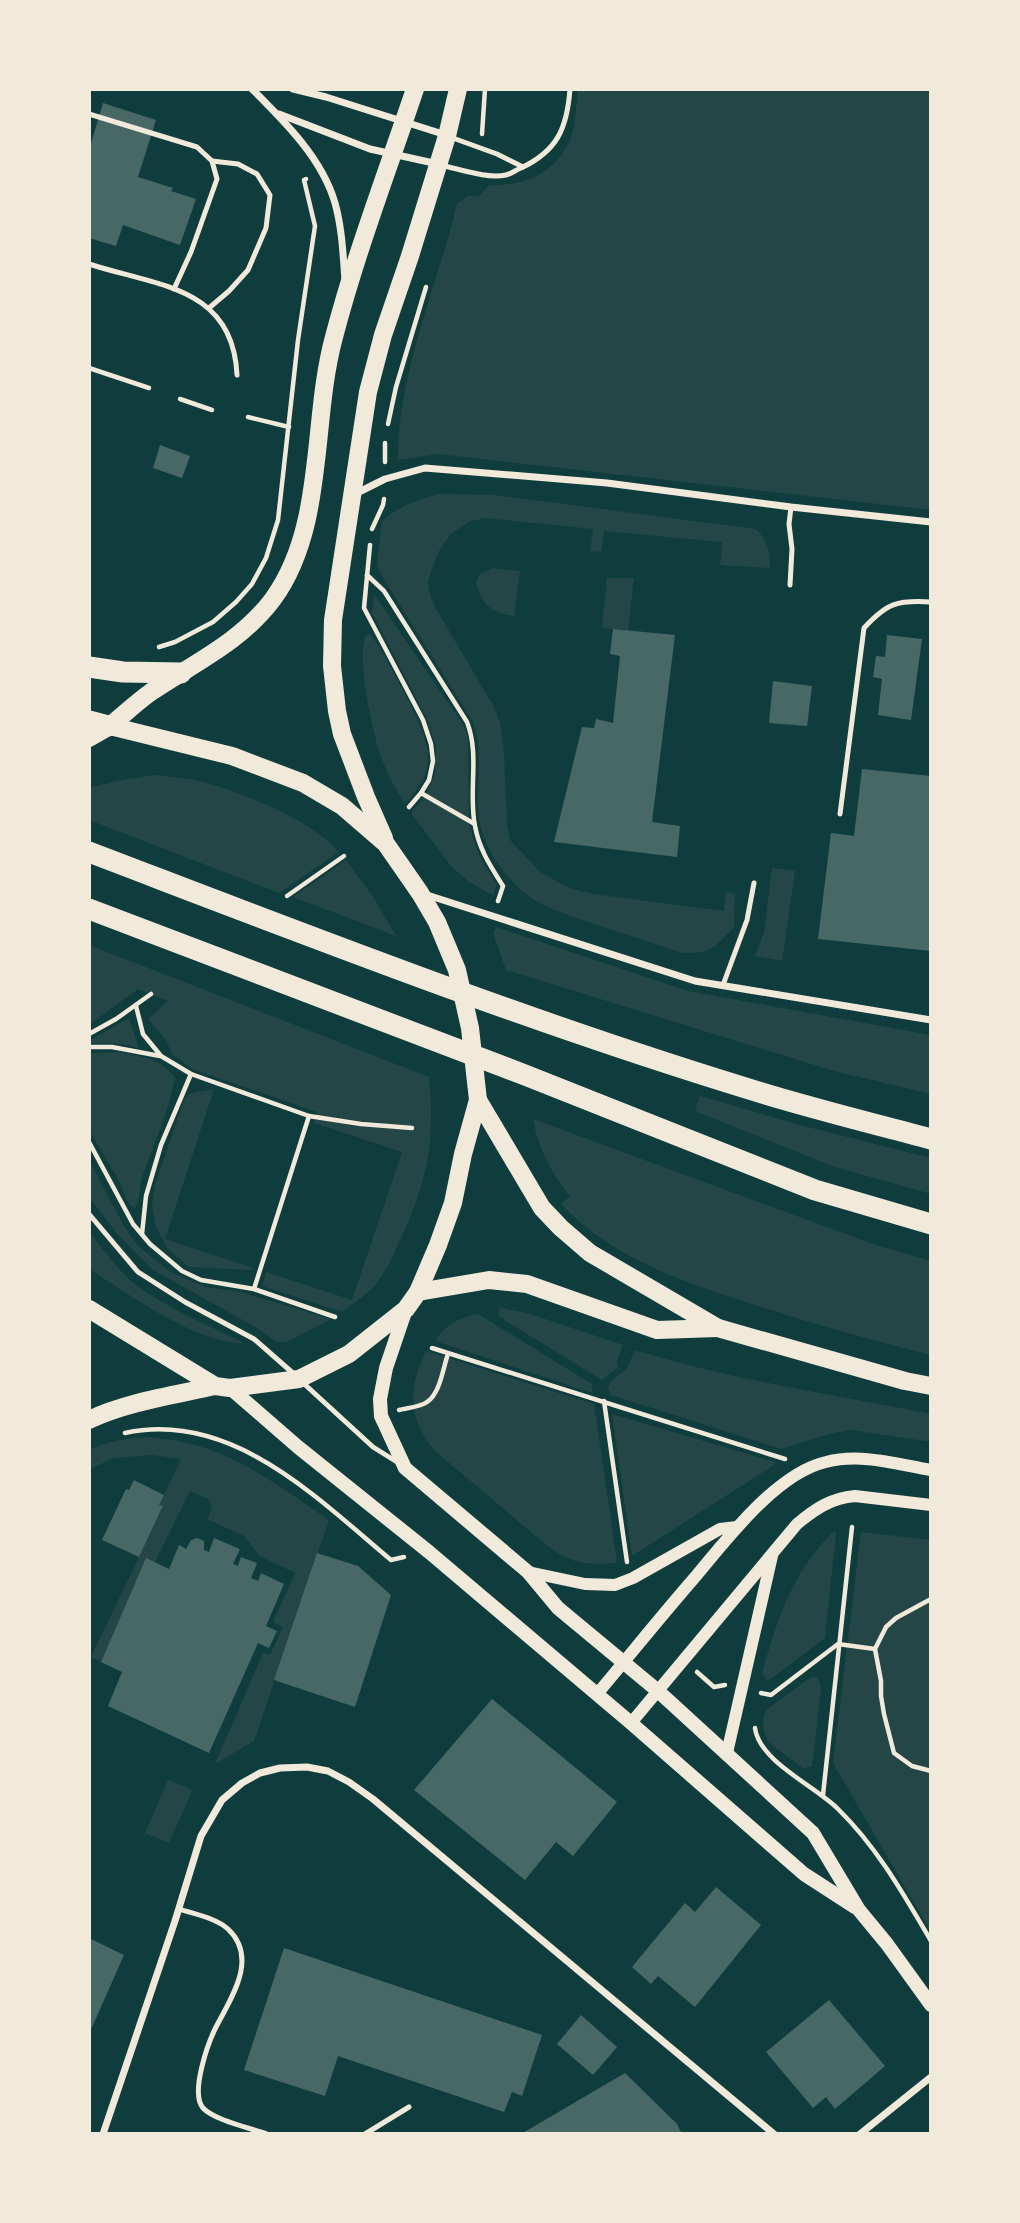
<svg xmlns="http://www.w3.org/2000/svg" width="1020" height="2223" viewBox="0 0 1020 2223" font-family="'Noto Sans',sans-serif">
<rect width="100%" height="100%" fill="#0f3d3e"/>
<g fill="#244646">
<path d="M578 89H931V510L438 454 398 460C397 374 437 288 457 204L467 196H479L489 185C526 187 560 171 572 134 576 120 576 104 578 89Z"/>
<path d="M440 494 494 495 756 529C768 541 770 552 770 568L720 565 722 542 604 531 601 552 590 551 593 529 485 518 471 521 452 533 440 549 432 569 428 581 429 592 435 607 494 707 500 722 504 752 507 825 510 840 539 871 557 882 573 889 593 894 724 911 726 892 735 894 734 927C714 947 713 954 682 953 655 944 628 935 600 926 580 919 559 913 540 903 511 887 483 851 479 818 474 785 485 755 473 722L380 573 377 564 382 521C400 506 417 499 440 494Z"/>
<path d="M492 568 520 571 514 616C491 613 481 604 476 582L480 574Z"/>
<path d="M607 578H634L628 630 602 628Z"/>
<path d="M374 594 464 726 468 737 469 818 427 793 435 773 436 745 425 715 372 613Z"/>
<path d="M370 634 378 645C392 671 431 733 428 761 427 778 416 792 405 804 395 788 386 772 380 754 372 728 356 660 366 635Z"/>
<path d="M155 775C171 777 188 778 204 782 242 793 315 822 339 852L279 893 89 820V788L116 781Z"/>
<path d="M425 797 469 823C474 847 483 865 497 885L493 895 469 882 451 866 411 813Z"/>
<path d="M346 860 373 897 396 936 293 897Z"/>
<path d="M772 868 795 871 782 961 755 956 764 933Z"/>
<path d="M496 927 688 991 931 1035V1094L834 1071 506 970 493 933Z"/>
<path d="M89 945 429 1077C435 1139 428 1180 402 1236 394 1253 387 1270 376 1284 367 1295 353 1303 342 1312L262 1286 266 1272 352 1300 402 1152 314 1123 317 1112 192 1069 173 1055 165 1039 148 1019 168 1001 138 989 89 1025Z"/>
<path d="M129 1018 139 1048 121 1044 89 1043V1041Z"/>
<path d="M120 1052C143 1057 160 1058 175 1078L169 1104 143 1175C139 1186 141 1201 134 1209L127 1201 119 1181 89 1130V1053Z"/>
<path d="M214 1089 165 1239 253 1268 252 1270 189 1267 168 1249 155 1225 152 1205 155 1185 184 1100 191 1093Z"/>
<path d="M700 1096 800 1125 931 1158V1194L832 1166 695 1111Z"/>
<path d="M533 1119 873 1244 931 1261V1355C870 1340 811 1323 752 1304 683 1282 612 1258 561 1204L570 1196C551 1173 538 1148 533 1119Z"/>
<path d="M89 1160 124 1226 138 1246 169 1271 205 1287 241 1292 331 1319 287 1342H277L257 1328 153 1270 118 1235 89 1197Z"/>
<path d="M89 1232C102 1247 113 1264 128 1278 158 1305 209 1325 246 1344 191 1341 135 1298 89 1269Z"/>
<path d="M500 1308 527 1313 623 1345 616 1364 619 1366 602 1380 498 1316Z"/>
<path d="M478 1314 592 1384V1393L435 1341C446 1324 459 1318 478 1314Z"/>
<path d="M635 1350C732 1380 832 1394 931 1414V1442L852 1430 829 1434 781 1449 611 1395 608 1389 609 1383 627 1368Z"/>
<path d="M426 1351 594 1404 617 1562C592 1567 571 1563 550 1548L435 1451C407 1418 408 1389 426 1351Z"/>
<path d="M612 1414 775 1462 774 1465 632 1556Z"/>
<path d="M148 1437C162 1439 177 1440 191 1444 243 1457 286 1491 329 1520L254 1741 215 1764 263 1653 270 1655 283 1627 273 1622 295 1573 260 1556 244 1536 207 1519 212 1509 208 1499 190 1491 155 1562 146 1559 101 1662 91 1657 163 1507 159 1505 181 1459 152 1455 113 1458 89 1470V1450C108 1441 128 1438 148 1437Z"/>
<path d="M833 1532H836L825 1638 771 1679 766 1680 762 1673C777 1619 792 1573 833 1532Z"/>
<path d="M861 1532 931 1540V1932L833 1763Z"/>
<path d="M811 1677H817L821 1687 813 1761 812 1766 804 1769 768 1742 764 1731 763 1720 766 1710Z"/>
<path d="M168 1780 189 1788 192 1791 169 1843 145 1833Z"/>
</g>
<g fill="#486865">
<path d="M103 103 156 120 138 177 173 188 171 191 196 199 180 245 123 225 116 246 89 238V150Z"/>
<path d="M160 445 190 456 182 478 153 468Z"/>
<path d="M613 629 675 635 652 822 680 826 677 857 554 842 582 727 594 728 596 719 613 723 620 656 610 654Z"/>
<path d="M887 635 922 639 911 720 878 715 882 679 873 677 876 656 885 657Z"/>
<path d="M773 681 812 686 807 726 769 723Z"/>
<path d="M862 769 931 776V951L818 939 831 833 854 836Z"/>
<path d="M134 1480 164 1495 159 1505 163 1506 139 1557 102 1540 126 1489 129 1490Z"/>
<path d="M197 1538 204 1541V1550L209 1552 214 1538 240 1549 233 1564 238 1566 241 1557 257 1563 251 1578 258 1581 261 1573 284 1584 266 1626 277 1631 269 1648 258 1643 209 1753 108 1706 122 1672 101 1662 146 1558 169 1569 179 1545 186 1549 191 1540Z"/>
<path d="M317 1553 358 1566 391 1595 355 1707 274 1680Z"/>
<path d="M492 1699 617 1802 573 1856 556 1842 525 1880 414 1790Z"/>
<path d="M716 1887 761 1925 695 2007 658 1976 651 1984 632 1967 685 1903 695 1912Z"/>
<path d="M89 1938 124 1955 89 2034Z"/>
<path d="M284 1948 542 2035 522 2096 512 2092 504 2112 338 2056 325 2096 244 2070Z"/>
<path d="M829 2000 885 2066 835 2109 826 2097 813 2108 766 2052Z"/>
<path d="M581 2015 617 2047 593 2075 557 2044Z"/>
<path d="M625 2073 677 2124 682 2134H521Z"/>
</g>
<g fill="none" stroke-linecap="round" stroke-linejoin="round">
<g stroke="#f1e9da" stroke-width="4.5">
<path d="M482 134 485 89"/>
<path d="M89 368 149 388"/>
<path d="M180 399 212 410"/>
<path d="M248 417 289 427"/>
<path d="M388 424 396 387 426 287"/>
<path d="M385 443V462"/>
<path d="M372 529 383 505 384 499"/>
<path d="M370 545 364 608 423 720 431 744 433 761 429 780 421 793 409 807"/>
<path d="M367 575 384 591 467 722C480 755 468 792 475 826 479 849 491 867 503 886L498 901"/>
<path d="M159 647 175 642 213 622 236 602 252 584 266 558 278 520 298 340 315 226 304 180 306 179"/>
<path d="M421 793 473 823"/>
<path d="M287 896 344 856"/>
<path d="M136 1006 143 1034 161 1056 191 1074 161 1145 146 1196 142 1234"/>
<path d="M89 1034 116 1019 151 994"/>
<path d="M89 1047H112L160 1056"/>
<path d="M191 1074 309 1116 361 1124 412 1128"/>
<path d="M89 1142 133 1224 150 1244 182 1271 201 1280 254 1289 335 1317"/>
<path d="M254 1289 309 1116"/>
<path d="M432 1348 785 1459"/>
<path d="M604 1401 627 1562"/>
<path d="M399 1410C407 1408 420 1407 427 1402 440 1394 443 1368 448 1354"/>
<path d="M125 1433C231 1410 317 1498 391 1560L404 1557"/>
<path d="M931 1599 896 1618 886 1627 875 1649 881 1681V1696L884 1714 894 1753 912 1766 931 1771"/>
<path d="M697 1672 714 1687 725 1685"/>
<path d="M761 1693 771 1695 838 1644 875 1649"/>
<path d="M755 1728C759 1761 815 1786 838 1809 877 1847 904 1895 931 1941"/>
<path d="M823 1795 852 1527"/>
</g>
<g stroke="#f1e9da" stroke-width="5">
<path d="M89 114 197 147 212 161 217 179 191 252 174 289"/>
<path d="M450 137 497 154 523 167"/>
<path d="M440 165C460 169 486 179 506 175 511 174 516 170 521 168 557 151 567 129 570 89"/>
<path d="M89 264C156 286 233 286 237 375"/>
<path d="M209 308 229 291 248 270 266 228 270 195 257 174 238 164 212 161"/>
<path d="M790 585 792 549 789 524 791 507"/>
<path d="M840 814 864 628C887 603 897 600 931 602"/>
<path d="M723 985 747 920 754 883"/>
<path d="M89 1214 138 1272 185 1302 254 1339 294 1374"/>
<path d="M301 1381 373 1447 397 1462"/>
<path d="M179 1909C194 1914 216 1918 228 1929 259 1958 231 1998 216 2027 208 2043 190 2093 203 2108 214 2120 250 2128 267 2134"/>
<path d="M365 2134 409 2107"/>
</g>
<g stroke="#f1e9da" stroke-width="7">
<path d="M252 89C284 121 322 158 335 203 342 228 343 254 345 280"/>
<path d="M293 89 326 97 446 135"/>
<path d="M279 114 370 149 438 164"/>
<path d="M355 494 385 479 425 468 607 483 791 507 931 522"/>
<path d="M424 894 695 981 931 1020"/>
<path d="M103 2134 175 1921 201 1836 222 1800 242 1783 260 1773 280 1768 307 1767 328 1771 349 1782 373 1799 774 2134"/>
<path d="M860 2134 931 2077"/>
</g>
<g stroke="#f1e9da" stroke-width="12">
<path d="M528 1572 585 1584 615 1585 633 1578 720 1529 737 1527"/>
<path d="M597 1694C630 1655 662 1615 696 1576 727 1539 777 1473 826 1462 861 1453 896 1464 931 1470"/>
<path d="M631 1723 797 1524C815 1509 831 1498 855 1496L931 1505"/>
<path d="M727 1753 772 1556"/>
</g>
<g stroke="#f1e9da" stroke-width="14">
<path d="M406 1309 386 1368 380 1399 381 1416 405 1468 528 1572 558 1608 658 1691 813 1833 859 1910 887 1944 931 2005"/>
<path d="M230 1388 298 1447 429 1552 631 1723 804 1874 855 1907"/>
</g>
<g stroke="#f1e9da" stroke-width="18">
<path d="M110 726C123 715 137 702 151 692 194 663 241 642 273 599 326 526 311 421 334 337 356 253 387 172 415 89"/>
<path d="M89 738 110 726 232 756 303 783 342 806 386 844 420 893 437 922 457 970 470 1028 478 1100 463 1154 453 1203 438 1245 418 1292 406 1309 349 1354 299 1379 230 1388 215 1386 89 1309"/>
<path d="M384 838 366 797 342 734 337 711 332 666 333 620 368 392 383 335 410 256 447 136 458 89"/>
<path d="M478 1100 542 1208 561 1228 590 1253 718 1328 905 1381 931 1386"/>
<path d="M418 1292 489 1280 527 1284 657 1330 718 1328"/>
<path d="M89 1420C126 1402 175 1395 215 1386"/>
</g>
<g stroke="#f1e9da" stroke-width="21">
<path d="M89 667 123 672 181 673"/>
<path d="M89 721 108 726"/>
<path d="M89 852C312 937 534 1024 762 1093 818 1110 875 1124 931 1139"/>
<path d="M89 909 525 1075 815 1190 931 1224"/>
</g>
</g>
<rect width="1020" height="2223" fill="none" stroke="#f1e9da" stroke-width="182"/>
</svg>
